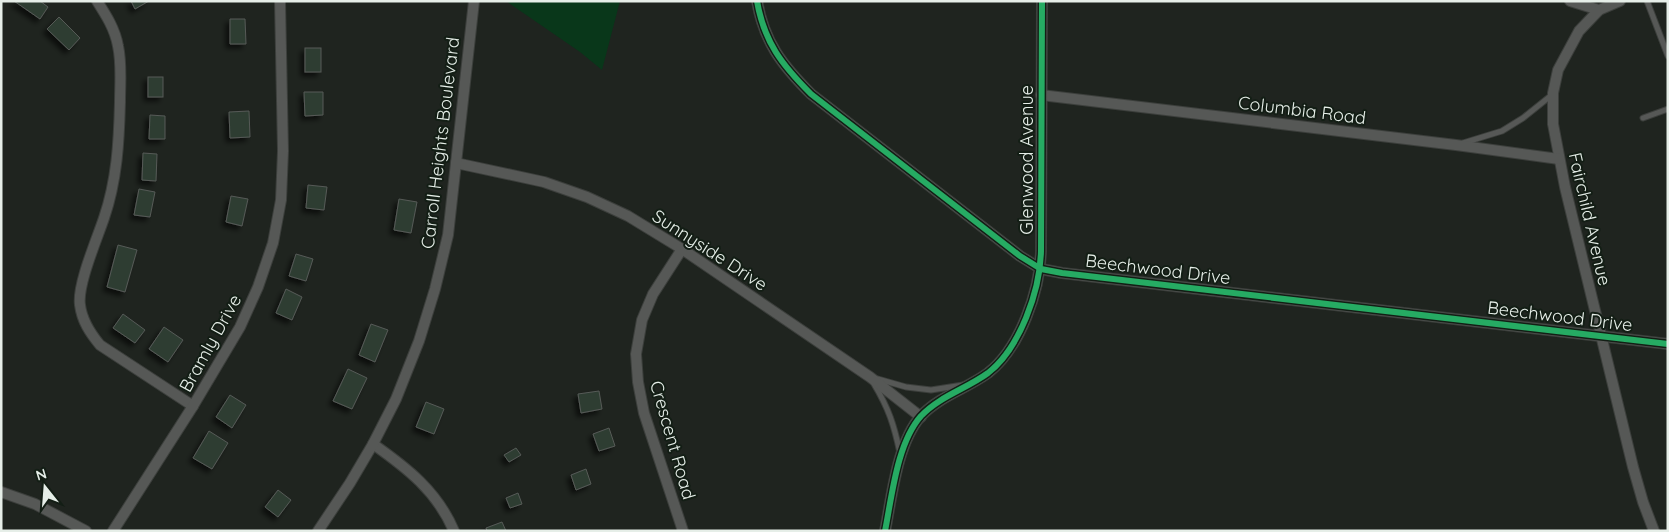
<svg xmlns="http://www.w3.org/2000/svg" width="1669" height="532" viewBox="0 0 1669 532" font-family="Quicksand,sans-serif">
<defs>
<filter id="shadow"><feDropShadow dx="-4" dy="4" stdDeviation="2.5" flood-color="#0009"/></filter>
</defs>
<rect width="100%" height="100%" fill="#1f241f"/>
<path fill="#09371a" d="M506 1H620L602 70 580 52Z"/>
<g fill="#2e3e33" stroke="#565a57" filter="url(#shadow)">
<path d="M14 1H40L48 7 40 19Z"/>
<path d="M131 1H149L135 9Z"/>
<path d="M59 17 80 38 69 50 47 29Z"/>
<path d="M230 19H245L246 44H230Z"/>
<rect x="305" y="48" width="16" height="24"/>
<rect x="148" y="77" width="15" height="20"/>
<path d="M304 92H323V115L305 116Z"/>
<path d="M249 111 250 137 230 138 229 112Z"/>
<path d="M150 115 165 116V139H149Z"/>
<path d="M143 153 157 154 156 181 142 180Z"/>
<path d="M308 185 327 187 324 210 306 208Z"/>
<path d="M139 189 155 192 150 217 134 215Z"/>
<path d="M231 196 248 199 242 226 226 222Z"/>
<path d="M399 199 417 202 411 233 394 230Z"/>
<path d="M118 245 137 250 125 292 107 287Z"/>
<path d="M296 254 313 259 306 281 289 276Z"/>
<path d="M286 289 302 297 292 320 276 313Z"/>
<path d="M123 314 145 330 135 343 113 328Z"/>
<path d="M371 324 388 330 375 362 359 355Z"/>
<path d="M164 327 183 340 168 362 149 349Z"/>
<path d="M348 369 367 378 352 409 333 401Z"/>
<path d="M599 391 602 409 581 413 578 394Z"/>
<path d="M230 395 246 405 232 428 216 417Z"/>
<path d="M426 402 444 409 434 434 416 427Z"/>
<path d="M609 428 615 446 599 451 593 434Z"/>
<path d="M209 431 228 443 212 469 193 458Z"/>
<path d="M516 448 521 455 509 462 504 455Z"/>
<path d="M586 469 591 484 576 490 571 475Z"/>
<path d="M278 490 291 500 278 517 265 507Z"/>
<path d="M518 493 522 504 510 508 506 498Z"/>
<path d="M502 522 506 531H487L486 528Z"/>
</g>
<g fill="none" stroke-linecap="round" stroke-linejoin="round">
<defs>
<g id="lane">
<path d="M1647 1 1668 56"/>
<path d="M1643 118 1668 109"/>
<path d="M1463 143 1502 131 1523 118 1553 94"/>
<path d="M878 379 906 387 931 390 963 385"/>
<path d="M874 384C889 409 894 425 900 453"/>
</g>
<g id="street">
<path d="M97 1C106 15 115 29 118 46 122 64 120 83 120 102 119 142 117 180 104 218 97 239 77 285 80 305 82 321 90 333 100 345L193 406"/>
<path d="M757 1C764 42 782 65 811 94L1020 256 1041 269 1062 273 1668 344"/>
<path d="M1570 1 1599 10 1620 1"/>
<path d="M1599 10 1579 31 1558 70 1553 93V124L1565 187 1633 467 1643 502 1654 531"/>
<path d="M1041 95 1456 145 1559 159"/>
<path d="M456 163 544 182 587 197 628 216 682 249 870 377 921 417"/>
<path d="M682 249 653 294 642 320 636 354 638 382 644 413 683 531"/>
<path d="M373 444C407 468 437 491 454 531"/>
<path d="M1 492 35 504 86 531"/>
<path d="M113 531 193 406 240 327 258 287 273 243 281 200 283 151 280 1"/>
<path d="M318 531 350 483 373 444 396 399 419 341 435 289 448 235 474 1"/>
<path d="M885 531C892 496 897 443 921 416 940 396 966 389 988 373 1020 348 1040 291 1041 251L1042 1"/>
</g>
</defs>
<use href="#lane" stroke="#3c3f3c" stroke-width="7"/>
<use href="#street" stroke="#3c3f3c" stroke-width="12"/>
<use href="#lane" stroke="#565856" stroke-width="5"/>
<use href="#street" stroke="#565856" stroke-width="10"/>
<defs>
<g id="cycleway">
<path d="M757 1C764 42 782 65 811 94L1020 256 1041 269 1062 273 1668 344"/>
<path d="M885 531C892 496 897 443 921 416 940 396 966 389 988 373 1020 348 1040 291 1041 251L1042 1"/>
</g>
</defs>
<use href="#cycleway" stroke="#131e15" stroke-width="9"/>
<use href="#cycleway" stroke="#26ab63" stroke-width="6"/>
</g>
<g text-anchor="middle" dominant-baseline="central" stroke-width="4" stroke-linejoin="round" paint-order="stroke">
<g font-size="18" fill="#e6eee8" stroke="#131e15">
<text transform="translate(1302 110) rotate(7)">Columbia Road</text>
<text transform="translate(440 143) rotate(-83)">Carroll Heights Boulevard</text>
<text transform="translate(1026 160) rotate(-90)">Glenwood Avenue</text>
<text transform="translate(1590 219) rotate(77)">Fairchild Avenue</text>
<text transform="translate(710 250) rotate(33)">Sunnyside Drive</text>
<text transform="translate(1158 269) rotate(7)">Beechwood Drive</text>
<text transform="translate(1560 316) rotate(7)">Beechwood Drive</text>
<text transform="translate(210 343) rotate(-61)">Bramly Drive</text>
<text transform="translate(673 440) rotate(74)">Crescent Road</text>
</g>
</g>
<rect width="1669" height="532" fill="none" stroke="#e6eee8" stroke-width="5"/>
<g transform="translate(45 487) rotate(343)" stroke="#131e15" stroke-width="4" paint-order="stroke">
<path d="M0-4L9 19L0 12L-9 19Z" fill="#e6eee8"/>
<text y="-8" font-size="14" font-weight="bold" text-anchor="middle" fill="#e6eee8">N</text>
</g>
</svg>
